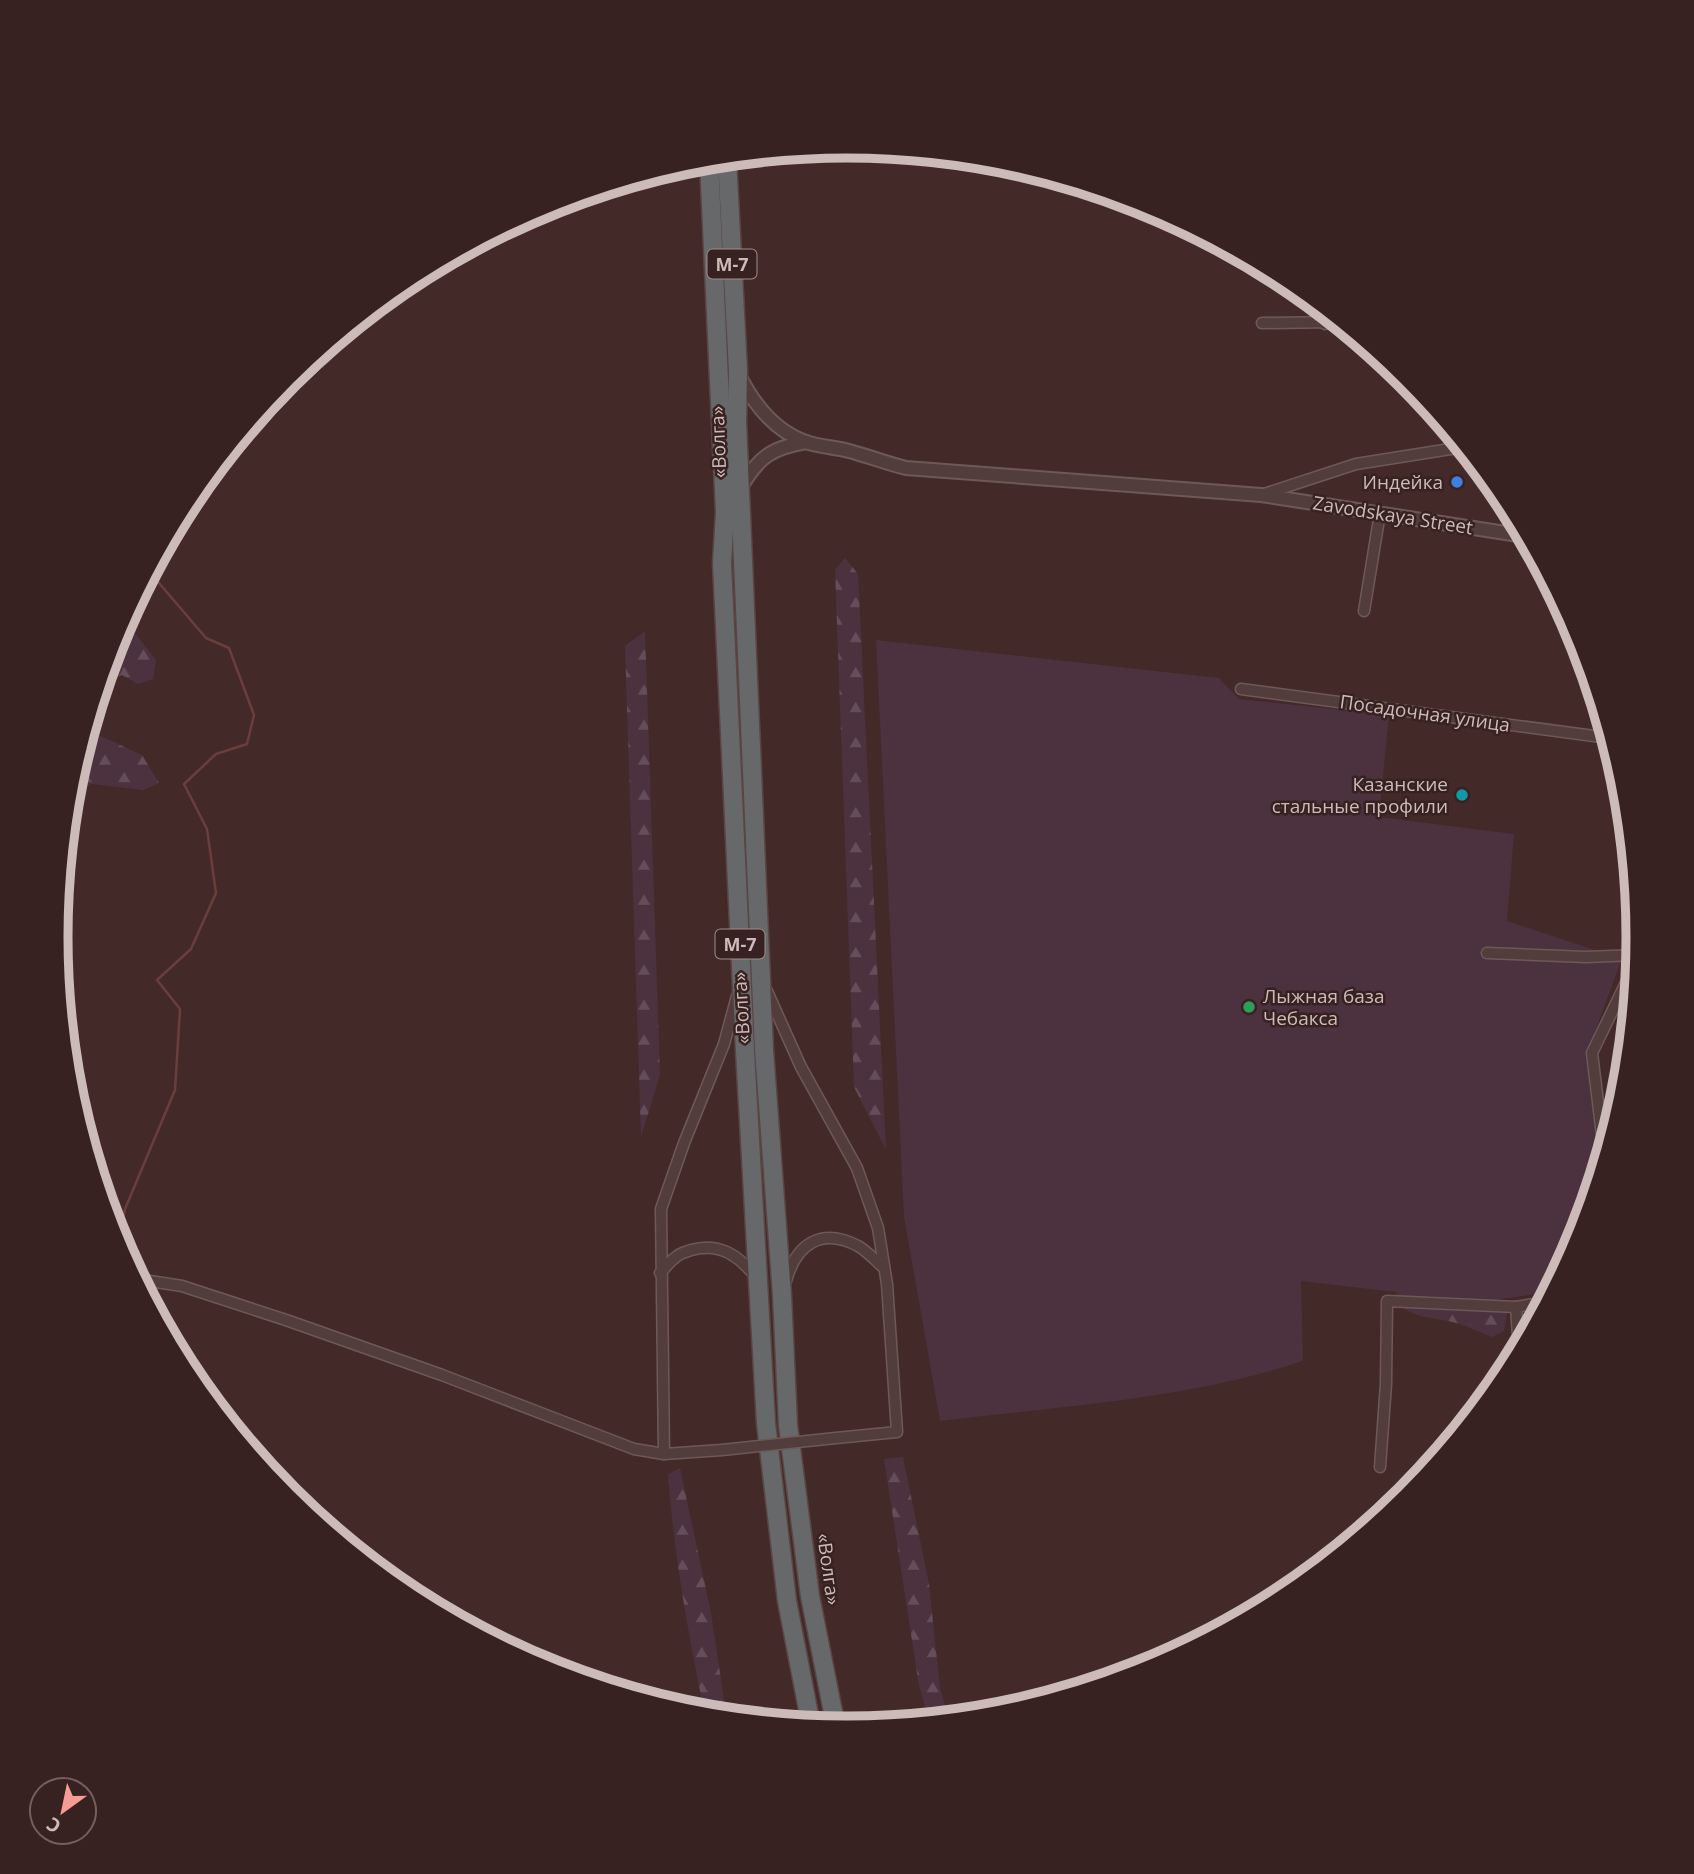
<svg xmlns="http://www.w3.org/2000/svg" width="1694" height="1874" viewBox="0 0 1694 1874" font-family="'Open Sans',sans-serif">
<defs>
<pattern id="forest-firs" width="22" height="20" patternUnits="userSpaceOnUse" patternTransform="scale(1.75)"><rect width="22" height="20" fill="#4c313f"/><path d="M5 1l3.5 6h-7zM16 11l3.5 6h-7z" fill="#654d59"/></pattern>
</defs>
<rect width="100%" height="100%" fill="#432928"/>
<g fill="url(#forest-firs)">
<path d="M845 558 858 574 886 1150 854 1087 835 570Z"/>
<path d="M126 617V622L156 660 153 679 138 684 122 675 101 684 116 634Z"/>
<path d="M645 631 660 1075 641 1137 625 646Z"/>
<path d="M94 733 142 755 159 783 143 790 92 784 70 792 86 735Z"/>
<path d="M1399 1290 1417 1291 1445 1304 1507 1313 1504 1331 1492 1337C1481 1333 1471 1328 1460 1324 1433 1316 1416 1321 1392 1300Z"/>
<path d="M903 1457 929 1584 940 1688 949 1718 929 1720 919 1686 884 1459Z"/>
<path d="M680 1468 711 1613 725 1706H703C687 1627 674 1555 668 1474Z"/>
</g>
<path fill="#4c313f" d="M876 640 1219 678 1239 699 1389 715 1379 817 1514 834 1507 921 1622 959 1586 1056 1602 1159 1578 1240 1550 1292 1479 1302 1301 1281 1303 1361C1186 1400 1061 1406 940 1421L904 1217Z"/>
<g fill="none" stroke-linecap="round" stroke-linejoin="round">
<path stroke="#6a3e3c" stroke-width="2.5" d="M119 1245 125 1209 175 1090 180 1009 157 980 191 949 216 893 207 829 184 784 216 754 247 744 254 715 229 648 206 638 153 576 159 555"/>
<defs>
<g id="minor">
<path d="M1325 311V324"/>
<path d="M1262 323 1339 322"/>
<path d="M1261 495 1356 464 1463 447"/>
<path d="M1364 611 1380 513"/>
<path d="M1241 689 1609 738"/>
<path d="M1487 953 1586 957 1636 955"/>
<path d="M766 989 801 1067 857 1168 878 1228 887 1284 897 1432 836 1438"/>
<path d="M1604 1152 1592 1053 1635 964"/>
<path d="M660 1273C665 1268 670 1261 676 1257 680 1253 686 1252 691 1250 719 1242 738 1255 755 1276"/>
<path d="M137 1279 182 1286 286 1320 442 1375 634 1449 664 1454 722 1450"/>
<path d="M786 1281C796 1244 821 1227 858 1246 867 1251 876 1261 884 1268"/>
<path d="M1516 1307 1519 1350"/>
<path d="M664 1454 661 1209 684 1143 724 1044 737 996"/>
<path d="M1380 1467 1386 1384 1387 1301 1516 1307 1545 1302"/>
</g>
<g id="tertiary">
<path d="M739 375C753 403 775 431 806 442 820 447 835 447 849 451 868 456 886 463 906 468L1261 495 1525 536"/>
<path d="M741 487C759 457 771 448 806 442"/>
</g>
<g id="trunk">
<path d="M727 158 738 371 737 422 764 1050 782 1295 788 1425 810 1596 836 1727"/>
<path d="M709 160 725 512 722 563 745 1051 766 1423 787 1601 811 1725"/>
</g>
</defs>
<use href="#minor" stroke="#6d5957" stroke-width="13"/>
<use href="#tertiary" stroke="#6d5957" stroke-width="16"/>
<use href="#trunk" stroke="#5a4544" stroke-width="21"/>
<use href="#minor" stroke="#533d3c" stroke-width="10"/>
<use href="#tertiary" stroke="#533d3c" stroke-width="12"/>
<use href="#trunk" stroke="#66686a" stroke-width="18"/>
<defs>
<path id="minor-bridge" d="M722 1450 836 1438"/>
</defs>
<use href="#minor-bridge" stroke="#6d5957" stroke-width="13" stroke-linecap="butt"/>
<use href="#minor-bridge" stroke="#533d3c" stroke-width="10"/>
</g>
<circle fill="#3f7fe0" stroke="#382221" stroke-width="2.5" cx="1457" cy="482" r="7"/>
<circle fill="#0f9aa8" stroke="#382221" stroke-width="2.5" cx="1462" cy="795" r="7"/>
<circle fill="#2e9e5b" stroke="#382221" stroke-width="2.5" cx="1249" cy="1007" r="7"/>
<g text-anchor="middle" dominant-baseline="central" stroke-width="5" stroke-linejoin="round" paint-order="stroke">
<g fill="#382221" stroke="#a08d8b" stroke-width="2">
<rect x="707.5" y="249.5" width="49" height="29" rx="5"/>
<rect x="715.5" y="929.5" width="49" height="29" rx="5"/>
</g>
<g font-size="18" font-weight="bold" fill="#ccbbb9">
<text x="732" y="264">М-7</text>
<text x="740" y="944">М-7</text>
</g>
<g font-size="19" fill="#ccbbb9" stroke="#382221">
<text transform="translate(718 442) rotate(-92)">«Волга»</text>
<text transform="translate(1393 515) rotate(9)">Zavodskaya Street</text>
<text transform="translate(1425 713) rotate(8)">Посадочная улица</text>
<text transform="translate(741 1008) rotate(-93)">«Волга»</text>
<text transform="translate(829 1569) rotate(82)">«Волга»</text>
</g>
<g font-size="19" fill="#ccbbb9" stroke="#382221" text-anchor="end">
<text x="1443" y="482">Индейка</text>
<text x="1448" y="784">Казанские<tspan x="1448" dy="22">стальные профили</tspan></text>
<text x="1263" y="996" text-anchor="start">Лыжная база<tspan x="1263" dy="22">Чебакса</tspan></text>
</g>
</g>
<path d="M0 0H1694V1874H0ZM68 937a779 779 0 1 1 1558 0a779 779 0 1 1-1558 0Z" fill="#382221" fill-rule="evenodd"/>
<path fill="none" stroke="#ccbbb9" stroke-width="9" d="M68 937a779 779 0 1 1 1558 0a779 779 0 1 1-1558 0Z"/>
<g transform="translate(63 1811) rotate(213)"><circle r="33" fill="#382221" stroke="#735f5e" stroke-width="2"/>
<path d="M0-5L12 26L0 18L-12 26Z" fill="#f79c94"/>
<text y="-10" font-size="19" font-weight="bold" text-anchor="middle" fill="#ccbbb9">С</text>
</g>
</svg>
